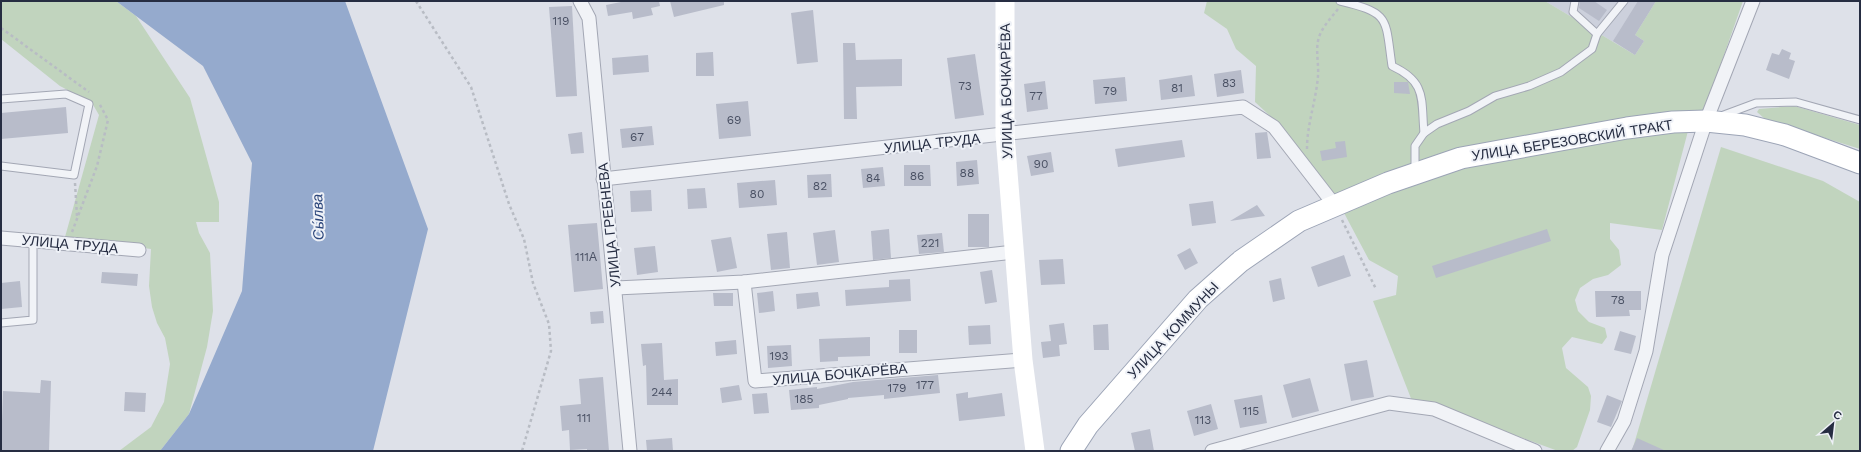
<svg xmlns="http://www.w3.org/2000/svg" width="1861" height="452" viewBox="0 0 1861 452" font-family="'Work Sans',sans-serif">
<rect width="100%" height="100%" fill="#dee1e9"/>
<path fill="#ccd0dc" d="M1545 1H1656L1635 35 1644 41 1635 55Z"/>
<g fill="#c1d4be">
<path d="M1 1H116L136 16 190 98 219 202V222H196L199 233 210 253 213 311 207 347 189 414 160 451H119L151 427 164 402 170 364 165 338 157 323 152 307 149 286 151 249 65 237 99 115 92 103 60 86 1 39Z"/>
<path d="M1207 1H1545L1635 55 1644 41 1635 35 1656 1H1743L1704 112 1336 196 1283 128 1255 102 1256 66 1236 49 1227 29 1204 13Z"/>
<path d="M1794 106 1860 125V149L1765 119 1757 112 1759 109Z"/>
<path d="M1688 131 1662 230 1610 223V239L1619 250 1621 265 1608 275 1593 279 1580 288 1575 300 1578 311 1589 322 1605 328 1607 337 1602 344 1572 337 1562 348 1566 368 1588 387 1591 396 1590 410 1577 447 1572 451H1558L1440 408 1412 401 1373 301 1396 295 1398 276 1369 260 1343 211 1460 163 1562 143Z"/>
<path d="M1721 147 1823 181 1860 202V451H1632Z"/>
</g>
<path fill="#95aacd" d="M116 1H345L428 229 373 451H160L189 414 242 291 252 163 203 66Z"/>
<g fill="#b8bcca">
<path d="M626 1H659L660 6 651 8 653 15 633 19 632 12 608 16 606 5Z"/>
<path d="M670 1H724V5L674 17Z"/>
<path d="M1580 1H1594L1607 10 1599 21 1579 8Z"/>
<path d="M1638 1H1656L1635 35 1644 41 1635 55 1613 41Z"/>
<path d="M572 6 577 96 556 97 549 7Z"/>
<path d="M813 10 818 62 797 64 791 13Z"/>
<path d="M843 43H855L856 60 902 59V86L856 87 857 119H844Z"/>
<path d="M1782 49 1791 53 1789 59 1795 61 1789 79 1766 70 1772 53 1779 55Z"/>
<path d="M713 52 714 76H696V53Z"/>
<path d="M975 54 984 115 955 119 947 58Z"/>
<path d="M648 55 649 72 613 75 612 58Z"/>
<path d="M1241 70 1244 93 1217 97 1214 74Z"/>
<path d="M1192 75 1195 96 1161 100 1159 80Z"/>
<path d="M1125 77 1127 101 1095 104 1093 80Z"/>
<path d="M1045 81 1048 109 1027 112 1024 84Z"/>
<path d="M1394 82H1408L1410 94 1394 93Z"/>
<path d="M748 101 751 136 719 139 716 104Z"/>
<path d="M66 107 68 133 1 139V113Z"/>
<path d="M652 126 654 145 622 148 620 129Z"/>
<path d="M582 132 584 153 571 154 568 134Z"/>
<path d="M1267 132 1271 158 1257 159 1255 133Z"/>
<path d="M1182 140 1185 157 1118 167 1115 149Z"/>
<path d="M1345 141 1347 157 1322 161 1320 151 1336 148 1335 142Z"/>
<path d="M1051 152 1054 172 1031 176 1027 156Z"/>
<path d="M977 160 979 184 957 186 956 162Z"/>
<path d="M904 165H930L931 186H904Z"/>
<path d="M883 167 885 186 863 188 861 169Z"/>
<path d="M831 174 832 197 808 198 807 175Z"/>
<path d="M775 180 777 205 739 208 737 183Z"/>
<path d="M705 188 707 208 688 209 687 189Z"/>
<path d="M651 190 652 211 631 212 630 191Z"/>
<path d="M1213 201 1216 223 1192 226 1189 204Z"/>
<path d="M1257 205 1265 216 1230 221Z"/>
<rect x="968" y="214" width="21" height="33"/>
<path d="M597 223 603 289 574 292 568 225Z"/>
<path d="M889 229 891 258 873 260 871 231Z"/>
<path d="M1547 229 1551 241 1436 278 1432 266Z"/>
<path d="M835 230 839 262 817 265 813 233Z"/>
<path d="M787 232 790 268 771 270 767 234Z"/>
<path d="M942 233 944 252 919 254 917 235Z"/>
<path d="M731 237 737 268 717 272 711 240Z"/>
<path d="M655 246 658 272 637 275 634 248Z"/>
<path d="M1190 248 1198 263 1185 270 1177 255Z"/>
<path d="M1344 255 1351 276 1318 287 1311 267Z"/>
<path d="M1063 259 1065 284 1041 285 1039 260Z"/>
<path d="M992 270 997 302 985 304 980 272Z"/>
<path d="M102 272 138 274 137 286 101 283Z"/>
<path d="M1281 278 1285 299 1273 302 1269 281Z"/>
<path d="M910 279 911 301 846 306 845 290 889 287V280Z"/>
<path d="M20 281 22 307 1 309V283Z"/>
<path d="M773 291 775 311 759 313 757 293Z"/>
<path d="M1595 291H1641V310H1629L1630 316 1596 317Z"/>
<path d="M818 292 820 306 797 309 796 294Z"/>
<path d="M713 293H733V306H714Z"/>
<path d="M603 311 604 323 591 324 590 312Z"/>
<path d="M1064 323 1067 344 1059 345 1060 356 1043 358 1041 342 1051 341 1049 325Z"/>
<path d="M1108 324 1109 350H1094L1093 325Z"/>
<path d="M990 325 991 344 969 345 968 326Z"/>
<rect x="899" y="330" width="18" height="23"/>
<path d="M1620 331 1636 336 1631 354 1614 350Z"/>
<path d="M870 337V356L838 357V361L820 362 819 339Z"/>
<path d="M736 340 737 354 716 356 715 342Z"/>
<path d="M662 343 664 380 678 379V405H647L646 365 643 366 641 344Z"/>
<path d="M791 345 792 366 768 368 767 346Z"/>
<path d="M1367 360 1374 397 1351 401 1344 364Z"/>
<path d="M938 375 940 393 884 399V395L848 398V399L819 405V408L791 410 789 390 817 387V389L853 382Z"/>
<path d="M603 377 609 451H587V449L570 450 569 430 562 431 560 406 581 404 579 379Z"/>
<path d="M1310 378 1319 411 1292 418 1283 385Z"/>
<path d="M41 380 51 381 49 451H1L3 391 40 393Z"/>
<path d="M739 385 742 400 722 403 720 388Z"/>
<path d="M125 392 146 393 145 412 124 411Z"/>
<path d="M968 392V398L1002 393 1005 416 959 421 956 394Z"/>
<path d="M767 393 769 413 754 414 752 394Z"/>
<path d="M1262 395 1267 423 1240 428 1234 400Z"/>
<path d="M1607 395 1622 401 1611 427 1597 422Z"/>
<path d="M1211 404 1218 429 1194 436 1187 411Z"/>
<path d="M1150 429 1154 451H1135L1131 433Z"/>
<path d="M672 438 673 451H647L646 440Z"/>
<path d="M1637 438 1666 451H1631Z"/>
</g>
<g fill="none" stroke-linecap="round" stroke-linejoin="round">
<defs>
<g id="lane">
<path d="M1340 1C1391 13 1385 18 1392 66 1427 82 1421 99 1424 133"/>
<path d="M1575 1 1573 12 1597 34"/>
<path d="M1 99 66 94 89 104 74 175 1 166"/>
<path d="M1721 116 1756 103 1796 102 1860 120"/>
<path d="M1415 172V146L1424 133 1437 124 1469 111 1495 96 1529 86 1561 72 1592 49 1597 34 1624 1"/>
<path d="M1 323 33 320V241"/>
</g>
<g id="street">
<path d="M580 1 589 18 630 451"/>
<path d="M603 179 1243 107 1274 127 1336 207"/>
<path d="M1 238 139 250"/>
<path d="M744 282 755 381 1023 360"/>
<path d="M616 288 744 282 1014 252"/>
<path d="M1212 451 1389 403 1434 409 1535 451"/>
<path d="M1607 451 1624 421 1646 351 1662 255 1706 121 1753 1"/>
</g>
<path id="primary" d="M1071 451 1088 425 1198 299 1241 261 1299 221 1388 183 1461 158 1627 128 1673 122 1706 121 1745 125 1785 135 1860 163"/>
</defs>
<use href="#lane" stroke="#a3a7b4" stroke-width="9"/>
<use href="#street" stroke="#a3a7b4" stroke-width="15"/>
<use href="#primary" stroke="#9ca4b6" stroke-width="23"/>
<g stroke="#b8bcc4" stroke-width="2.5" stroke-dasharray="3 3" stroke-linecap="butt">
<path d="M416 1 471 87 509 204 524 239 533 283 549 324 551 351 522 451"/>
<path d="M1 28 89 92"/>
<path d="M1307 149C1307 124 1316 101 1318 76 1319 63 1315 50 1319 37 1323 26 1331 18 1338 9"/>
<path d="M75 183 77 216"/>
<path d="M1342 220 1376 289"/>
<path d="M72 232 97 166 108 120 99 103"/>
</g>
<use href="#lane" stroke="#f1f3f7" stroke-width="7"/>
<use href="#street" stroke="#f1f3f7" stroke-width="13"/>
<path stroke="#fff" stroke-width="19" d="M1005 1V135L1023 360 1035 451"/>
<use href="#primary" stroke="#fff" stroke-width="21"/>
</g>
<g text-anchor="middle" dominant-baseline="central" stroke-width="4" stroke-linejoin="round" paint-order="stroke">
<g font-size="12" fill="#4a5164">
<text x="561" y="21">119</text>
<text x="1229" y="83">83</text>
<text x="965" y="86">73</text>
<text x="1177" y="88">81</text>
<text x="1110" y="91">79</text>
<text x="1036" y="96">77</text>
<text x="734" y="120">69</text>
<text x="637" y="137">67</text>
<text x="1041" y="164">90</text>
<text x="967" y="173">88</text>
<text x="917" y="176">86</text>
<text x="873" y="178">84</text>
<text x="820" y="186">82</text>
<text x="757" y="194">80</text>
<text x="930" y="243">221</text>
<text x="586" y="257">111А</text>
<text x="1618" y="300">78</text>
<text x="779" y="356">193</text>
<text x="925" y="385">177</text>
<text x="897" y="388">179</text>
<text x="662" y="392">244</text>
<text x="804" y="399">185</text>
<text x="1251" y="411">115</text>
<text x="584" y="418">111</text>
<text x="1203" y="420">113</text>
</g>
<g font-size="14" fill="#262d42" stroke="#eef1f7">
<text transform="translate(1006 91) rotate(-91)">УЛИЦА БОЧКАРЁВА</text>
<text transform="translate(1572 140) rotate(-9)">УЛИЦА БЕРЕЗОВСКИЙ ТРАКТ</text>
<text transform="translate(932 143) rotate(-6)">УЛИЦА ТРУДА</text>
<text transform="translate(609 225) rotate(-96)">УЛИЦА ГРЕБНЕВА</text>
<text transform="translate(70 244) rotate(5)">УЛИЦА ТРУДА</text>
<text transform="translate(1173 330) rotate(-47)">УЛИЦА КОММУНЫ</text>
<text transform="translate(840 374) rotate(-5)">УЛИЦА БОЧКАРЁВА</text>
</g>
<g font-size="15" font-style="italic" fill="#2b457a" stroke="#eef1f7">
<text transform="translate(318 217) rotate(-92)">Сы́лва</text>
</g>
</g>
<rect width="1861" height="452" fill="none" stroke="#262d42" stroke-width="4"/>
<g transform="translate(1833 424) rotate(28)" stroke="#eef1f7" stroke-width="3" paint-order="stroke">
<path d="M0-3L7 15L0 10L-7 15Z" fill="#262d42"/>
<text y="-6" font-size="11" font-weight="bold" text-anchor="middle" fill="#262d42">С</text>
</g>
</svg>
